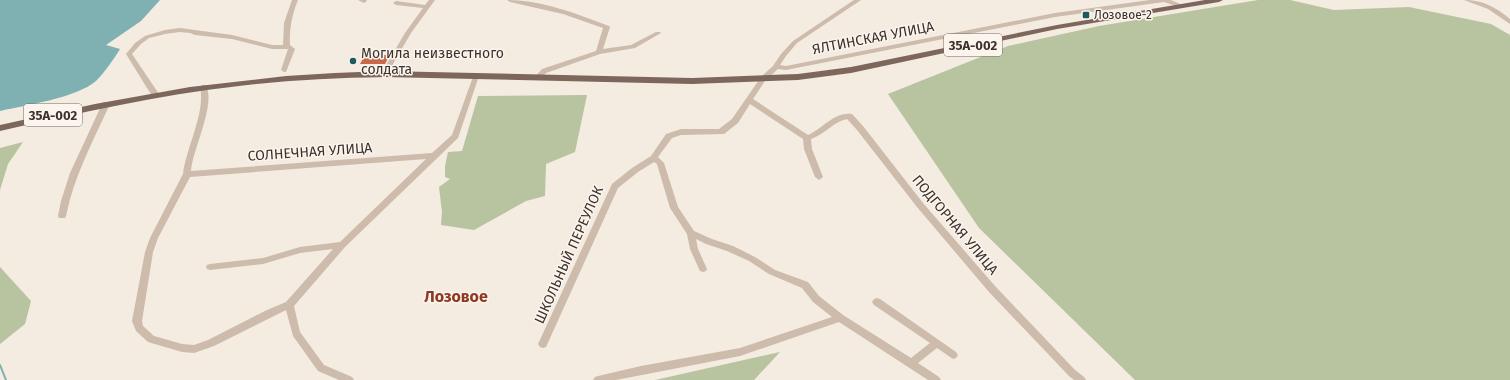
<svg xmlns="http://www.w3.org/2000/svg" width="1510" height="380" viewBox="0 0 1510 380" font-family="'Fira Sans',sans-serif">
<rect width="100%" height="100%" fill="#f4ebe1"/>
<g fill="#b8c4a0">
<path d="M1258 0H1290L1334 10 1409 7 1491 24 1510 35V380H1135L979 228 888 94 1008 46 1099 26Z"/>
<path d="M587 95 575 152 546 164 545 196 526 201 474 230 441 225 442 212 439 187 450 179 445 177V166L448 152 462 151 478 96Z"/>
<path d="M23 142 8 164 0 190V148Z"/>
<path d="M0 267 31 301 25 324 0 344Z"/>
<path d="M780 352 754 380H655Z"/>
</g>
<path fill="#7fb0b2" d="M0 0H160L141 21 106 45 120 49C113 60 105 72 96 81 76 98 26 105 0 111Z"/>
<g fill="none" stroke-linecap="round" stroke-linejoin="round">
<path stroke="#7fb0b2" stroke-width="2" d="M0 365 6 380"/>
</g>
<path fill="#c8694b" d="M365 55H390L385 64H360Z"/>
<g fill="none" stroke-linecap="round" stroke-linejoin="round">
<g fill="#cdbbac" fill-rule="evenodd">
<path d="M292 0H298C292 14 289 30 290 45L295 49 286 72H284L281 70 288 49H272L232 39 195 35 190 33 180 32 165 34 149 38 141 44 132 54 159 94 155 96H152L126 54 135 43 145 36 165 30 180 28 232 35 272 45H283L284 23Z"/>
<path d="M358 0H366L367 1 364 3Z"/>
<path d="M429 0H435L411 33 386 76H382L381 74 405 33 423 8 396 5 393 3 396 1 425 5Z"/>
<path d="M507 0C542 0 577 14 609 26L610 27 603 49 631 45 656 32H660L661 33 635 48 600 54 546 73 539 80H537L534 78 542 69 596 51 603 28 563 14 510 2Z"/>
<path d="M854 0H861L797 43 786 56 780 65 786 66 1055 13 1150 0H1171L1185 6 1182 8 1164 2 1055 17 786 70 778 69 765 81 753 99 808 135C822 129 835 111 852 114L863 126 923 203 995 286 1075 370 1084 377 1086 380H1074L1069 376 989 292 917 207 857 130 847 119C833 122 824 135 811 139L812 149 823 177 819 180 815 177 804 149 803 139 750 104 738 123 724 134 681 135 672 138 658 157 664 163 678 207 694 231 712 239 733 246 755 257 775 270 808 282 819 296 843 315 911 358 930 343 874 305 872 302 874 299 877 298 880 299 956 352 958 355 956 358 953 359 937 348 918 363 939 377 941 380H928L839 322 740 356 616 380H593L595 377 598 376 641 366 740 348 832 317 813 302 802 288 769 274 749 261 727 251 706 244 696 239 698 249 707 269 706 271 703 272 700 271 690 249 687 234 670 208 657 164 654 162 638 172 618 188 546 347 543 348 540 347 538 344 612 184 632 168 651 156 666 134 681 129H719L732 119 761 77 773 66 781 54 793 41Z"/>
<path d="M1464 0C1482 0 1496 7 1510 19V24L1488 9Z"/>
<path d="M474 74H476L479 76 458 138 345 247 294 306 300 332 324 365 352 377 354 380H339L318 371 293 336 286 310 214 346 194 353 182 352 148 342 136 331 132 321 145 252 150 238 183 174C186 148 206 112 200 87L202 85H206C216 105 193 148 191 171L432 153 452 135ZM426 159 340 242 300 247 263 258 210 264 207 265 206 267 207 269 210 270 263 264 300 253 333 249 286 302 267 310 208 340 194 345 182 344 154 336 143 326 142 321 153 252 158 238 190 177Z"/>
<path d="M103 102H109L110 104C93 141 74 176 66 216L65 218H59L58 216 61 201 70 173Z"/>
</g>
<path fill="#7d675c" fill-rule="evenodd" d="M1205 0H1223L1219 2 1057 29 851 73 798 80 692 84 384 77C335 78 287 80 239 86 158 95 79 113 0 131V125L95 104 190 87 286 76 335 73 384 71 692 78 798 74 851 67 1057 25Z"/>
</g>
<g fill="#1f5a5e" stroke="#fbf5ee" stroke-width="1.5">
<rect x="1082" y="11" width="8" height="8" rx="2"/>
<circle cx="353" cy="61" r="4"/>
</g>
<g text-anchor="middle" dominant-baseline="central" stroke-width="3" stroke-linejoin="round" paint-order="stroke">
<g font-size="12" fill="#3b302b" stroke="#fbf5ee" text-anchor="start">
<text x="1094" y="15">Лозовое-2</text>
</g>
<g fill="#fbf5ee" stroke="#756b66" stroke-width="1">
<rect x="944" y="34" width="58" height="22" rx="3"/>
<rect x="24" y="104" width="58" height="22" rx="3"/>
</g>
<g font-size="13" font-weight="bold" fill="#3b302b">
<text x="973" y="45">35А-002</text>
<text x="53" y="115">35А-002</text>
</g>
<g font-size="14" fill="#3b302b" stroke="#fbf5ee">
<text transform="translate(873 38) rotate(-11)">ЯЛТИНСКАЯ УЛИЦА</text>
<text transform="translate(310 152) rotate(-4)">СОЛНЕЧНАЯ УЛИЦА</text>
<text transform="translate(955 225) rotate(50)">ПОДГОРНАЯ УЛИЦА</text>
<text transform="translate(569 255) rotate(-66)">ШКОЛЬНЫЙ ПЕРЕУЛОК</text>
</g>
<g font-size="14" fill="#3b302b" stroke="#fbf5ee" text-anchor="start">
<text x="361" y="53">Могила неизвестного<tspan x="361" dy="16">солдата</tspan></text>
</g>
<g font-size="16" font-weight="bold" fill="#8c3b22" stroke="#fbf5ee">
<text x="456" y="296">Лозовое</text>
</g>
</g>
</svg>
